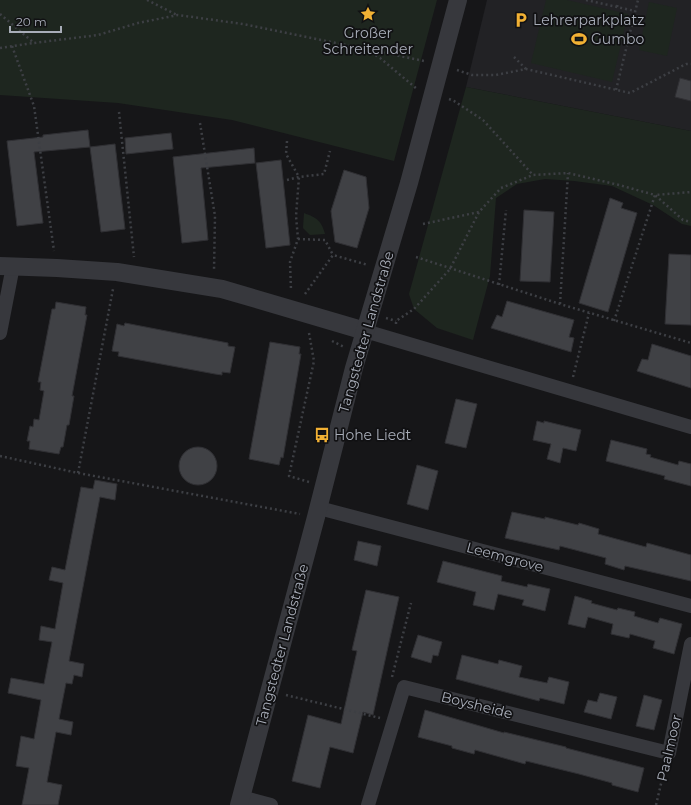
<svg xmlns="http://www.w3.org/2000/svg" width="691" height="805" font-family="Montserrat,sans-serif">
	<rect width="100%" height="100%" fill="#161618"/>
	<path fill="#222225" d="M487 0H691V131L466 87Z"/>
	<g fill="#1e261f">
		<path d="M0 0H437L394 161 232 120 118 103 0 95Z"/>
		<path d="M546 0H567L628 14 612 82 531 63Z"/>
		<path d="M649 2 677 8 667 56 639 50Z"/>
		<path d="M466 87 691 131V226L682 224 653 205 612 186 574 181 545 179 517 184 496 198 490 276 473 340 437 328 414 309 409 294Z"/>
		<path d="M304 213C317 218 321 220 325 234L310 235 303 228Z"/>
	</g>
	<g fill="#404145" stroke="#303034">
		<path d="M680 78 691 81V101L675 97Z"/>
		<path d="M88 130 90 147 34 152 43 223 17 226 7 141 43 137V135Z"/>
		<path d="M171 133 173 149 126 154 125 138Z"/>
		<path d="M115 144 125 229 101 232 90 147Z"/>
		<path d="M254 148 255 163 201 168 208 240 182 243 173 157Z"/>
		<path d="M281 160 290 245 266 248 256 163Z"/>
		<path d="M344 170 366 177 369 208 357 248 335 242 331 211Z"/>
		<path d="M610 198 623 203 621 208 637 213 608 312 579 303Z"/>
		<path d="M524 210 554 212 550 282 520 281Z"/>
		<path d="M669 254 691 255V325L665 324Z"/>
		<path d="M507 301 574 320 569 337 574 338 571 352 491 328 497 315 502 317Z"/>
		<path d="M56 302 86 307 85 315H87L72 396H74L69 425H67L63 447H61L59 454 29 449 30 441H27L30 426 33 427 34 419 39 420 44 391 40 390 41 382H38L52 309H55Z"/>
		<path d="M125 323 228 343V346L235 347 230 373 222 372V375L215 374 118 356 119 352 112 351 117 324 124 326Z"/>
		<path d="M270 342 300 347 299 354H301L283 458 281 457 279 465 249 459Z"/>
		<path d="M652 344 691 356V388L637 371 642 359 648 360Z"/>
		<path d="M456 399 477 404 466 448 445 443Z"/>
		<path d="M537 421 544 423V421L581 430 576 451 563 448 560 463 547 459 551 444 533 440Z"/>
		<path d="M611 440 647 449 646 454 651 455 650 457 678 465 679 461 691 464V486L664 479 665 476 606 461Z"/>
		<circle cx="198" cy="466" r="19"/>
		<path d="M417 465 438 471 428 510 407 504Z"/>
		<path d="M95 480 117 484 115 500 100 497 69 661 84 664 82 677 74 675 72 684 66 683 59 719 73 722 71 735 56 732 47 782 62 785 58 805H22L29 768 16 766 21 736 34 739 41 700 8 693 11 678 44 684 52 642 39 640 41 626 55 629 63 583 49 580 52 567 65 570 81 487 93 489Z"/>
		<path d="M512 512 545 519V517L578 525 579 523 599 529 598 534 646 547 647 543 691 555V581L625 566 624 570 605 564 606 558 560 546 559 550 505 538Z"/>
		<path d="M358 541 381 546 377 566 354 560Z"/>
		<path d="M443 561 502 576 501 581 527 587 528 584 550 589 545 611 522 605 524 600 498 594 494 610 473 605 476 592 437 582Z"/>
		<path d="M366 590 399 597 373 715 363 712 353 753 330 747 320 788 292 781 308 715 341 724 357 651 352 650Z"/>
		<path d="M575 596 592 601 591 603 617 610 618 608 635 612 634 616 658 623 660 618 682 624 674 654 653 648 655 641 630 634 629 638 611 634 613 624 588 617 585 628 568 624Z"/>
		<path d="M418 635 442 642 438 656 433 655 431 663 411 657Z"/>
		<path d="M462 655 498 664 499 660 522 666 519 677 547 683 549 677 569 682 564 704 540 698 539 701 456 679Z"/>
		<path d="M600 693 617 697 611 719 584 712 588 700 597 702Z"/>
		<path d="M644 695 662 700 654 730 636 726Z"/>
		<path d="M425 710 504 733V732L566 747V748L644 768 638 792 612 785V783L579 774 526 761 525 764 475 750 474 754 452 748V746L418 737Z"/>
	</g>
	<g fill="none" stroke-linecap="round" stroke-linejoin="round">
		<g stroke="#3d3f44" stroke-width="2.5" stroke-dasharray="2 3" stroke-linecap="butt">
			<path d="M147 0 177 15"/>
			<path d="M586 0 635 11"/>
			<path d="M617 7 618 3"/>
			<path d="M0 14 34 43 98 35 138 23 178 15 243 24 424 61"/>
			<path d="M12 46 34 106 54 251"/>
			<path d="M0 48 33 43"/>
			<path d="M367 50 380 58 417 89"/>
			<path d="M514 57 526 69"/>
			<path d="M457 70 472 75H496L526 69 630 93 686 64H691"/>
			<path d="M616 90 638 0"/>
			<path d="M449 99 454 101 483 120 533 175"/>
			<path d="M119 112 134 257"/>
			<path d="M200 123 215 216 214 271"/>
			<path d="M287 141 286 154 299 177 296 216 298 239 290 262 291 290"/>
			<path d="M287 180 299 177 324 174 330 151"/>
			<path d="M423 224 479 212"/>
			<path d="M298 239 325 240 333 255"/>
			<path d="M416 257 560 304 691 343"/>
			<path d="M499 285 506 210"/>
			<path d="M305 294 333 255 368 265"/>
			<path d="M560 304 568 173"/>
			<path d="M386 318 396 321"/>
			<path d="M614 321 655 195 691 192"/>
			<path d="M396 324V321L414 309 450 269 479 212 501 188 533 175 568 173 619 185 655 195 683 220 691 222"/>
			<path d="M332 341 344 347"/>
			<path d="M573 377 589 313"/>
			<path d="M0 456 78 473 300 514"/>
			<path d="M78 473 113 289"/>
			<path d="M309 482 289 476 314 361 309 333"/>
			<path d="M392 677 411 603"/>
			<path d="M286 695 380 718"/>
			<path d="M656 805 665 767"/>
		</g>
		<g stroke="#37383d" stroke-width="14">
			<path d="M365 331 691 427"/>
			<path d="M0 333 13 266"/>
			<path d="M319 508 691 606"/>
			<path d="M241 797 271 805"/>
			<path d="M368 805 404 687 669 753 691 644"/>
		</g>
		<g stroke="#37383d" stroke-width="18">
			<path d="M0 266 57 268 117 272 222 289 365 331"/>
			<path d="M239 805 316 517 354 368 409 183 458 0"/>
		</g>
	</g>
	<defs>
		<symbol id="sight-bare" viewBox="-9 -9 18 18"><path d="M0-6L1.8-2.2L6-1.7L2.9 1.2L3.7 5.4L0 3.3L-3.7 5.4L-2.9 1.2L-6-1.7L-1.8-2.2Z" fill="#f2b134" stroke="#111113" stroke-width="2.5" paint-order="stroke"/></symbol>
		<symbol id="parking-bare" viewBox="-9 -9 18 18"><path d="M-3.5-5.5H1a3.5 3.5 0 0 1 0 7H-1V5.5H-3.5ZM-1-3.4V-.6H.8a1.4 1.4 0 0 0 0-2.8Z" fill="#f2b134" stroke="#111113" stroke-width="2.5" paint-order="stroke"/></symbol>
		<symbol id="stadium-bare" viewBox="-9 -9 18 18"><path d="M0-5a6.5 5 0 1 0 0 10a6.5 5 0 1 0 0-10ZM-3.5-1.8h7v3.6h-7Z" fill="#f2b134" stroke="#111113" stroke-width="2.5" paint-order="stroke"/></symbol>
		<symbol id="bus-bare" viewBox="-9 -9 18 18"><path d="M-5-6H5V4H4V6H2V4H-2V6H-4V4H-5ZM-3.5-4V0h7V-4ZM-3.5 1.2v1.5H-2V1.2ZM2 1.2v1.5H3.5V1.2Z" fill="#f2b134" stroke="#111113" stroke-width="2.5" paint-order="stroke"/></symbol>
	</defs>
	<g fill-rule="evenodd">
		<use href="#sight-bare" x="357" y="3" width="22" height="22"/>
		<use href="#parking-bare" x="510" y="9" width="22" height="22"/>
		<use href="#stadium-bare" x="568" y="28" width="22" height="22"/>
		<use href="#bus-bare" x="311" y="424" width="22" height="22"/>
	</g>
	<g text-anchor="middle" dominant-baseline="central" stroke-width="3.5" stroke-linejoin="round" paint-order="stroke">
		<g font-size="14" fill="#a8adb8" stroke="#111113" text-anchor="start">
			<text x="533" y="20">Lehrerparkplatz</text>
			<text x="368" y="33" text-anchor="middle">Großer<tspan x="368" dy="16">Schreitender</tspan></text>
			<text x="591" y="39">Gumbo</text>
			<text x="334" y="435">Hohe Liedt</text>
		</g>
		<g font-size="14" fill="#a8adb8" stroke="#111113">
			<text transform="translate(366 332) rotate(-74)">Tangstedter Landstraße</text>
			<text transform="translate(505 557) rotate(15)">Leemgrove</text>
			<text transform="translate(282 645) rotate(-75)">Tangstedter Landstraße</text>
			<text transform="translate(477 705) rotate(14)">Boysheide</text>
			<text transform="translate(669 748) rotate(-77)">Paalmoor</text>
		</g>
	</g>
	<path d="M10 26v6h51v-6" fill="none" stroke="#a8adb8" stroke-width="2"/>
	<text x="16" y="26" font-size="12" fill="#a8adb8" stroke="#111113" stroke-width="3" paint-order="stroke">20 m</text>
</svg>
